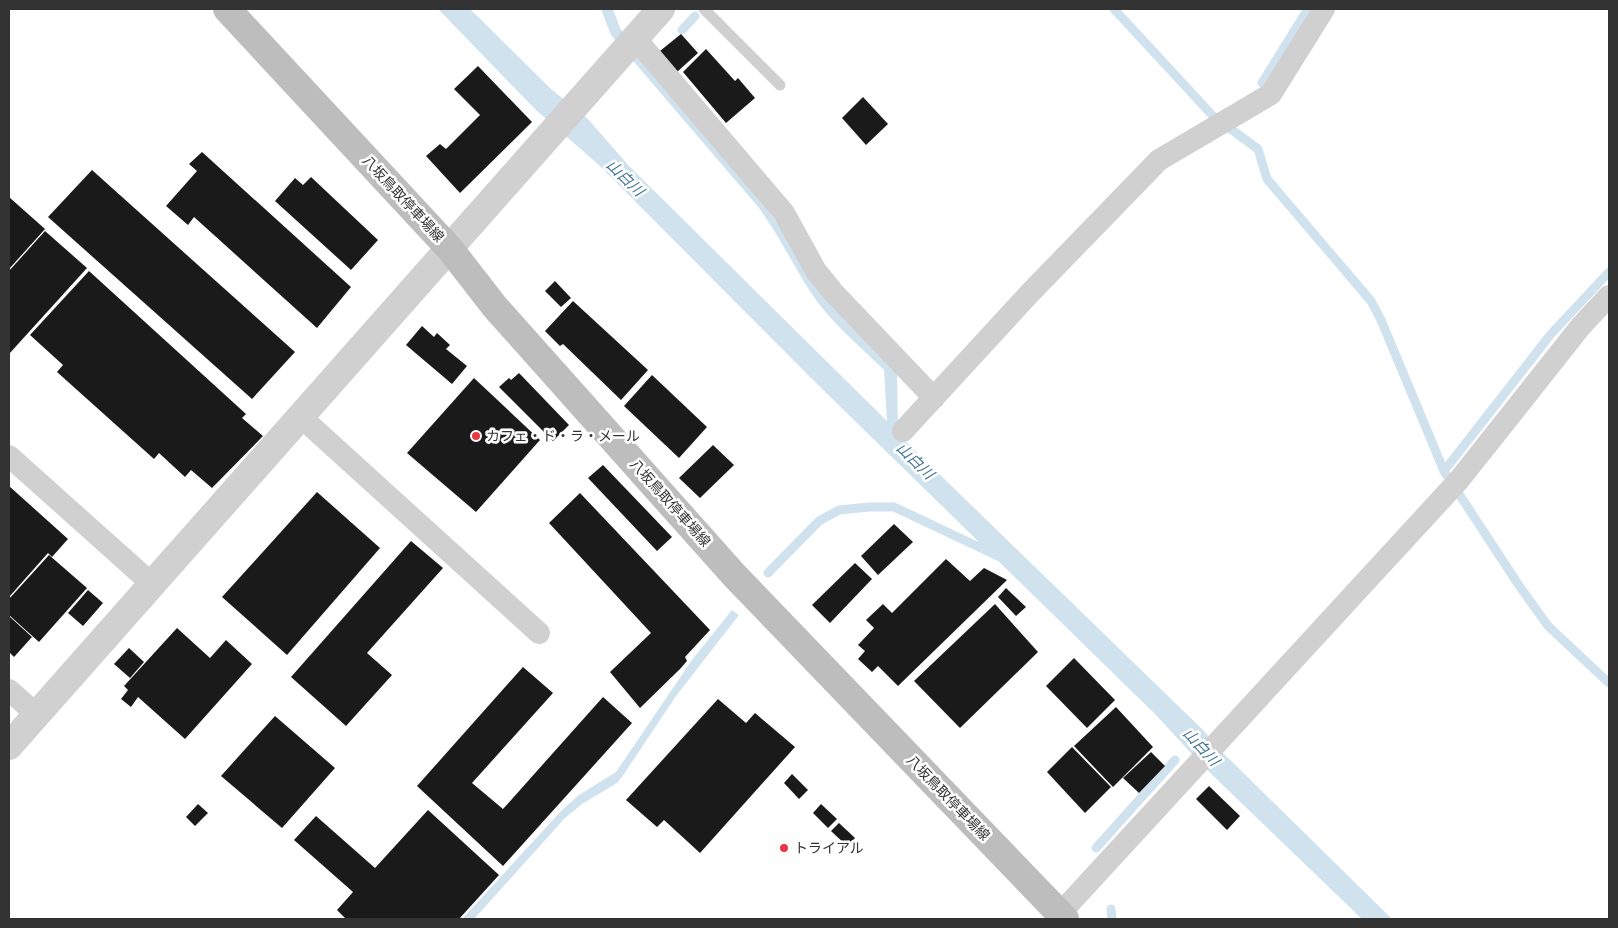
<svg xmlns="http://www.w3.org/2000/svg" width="1618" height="928" font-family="Karla,'Noto Sans JP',sans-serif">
	<rect width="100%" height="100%" fill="#fff"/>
	<g fill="#cfe2ee">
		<path d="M438 9H470L551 89 588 119 629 166 887 421 884 370C862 348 835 326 816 300 795 270 781 238 759 208L611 35 601 9H613L620 28 640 55 897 369 898 434 1204 731 1219 749 1392 919H1362L1203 766 1156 715 811 378 600 166 536 110Z"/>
		<path d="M732 610 739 615 676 696 622 777 617 783 582 804 565 818 474 919H462L562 810 579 795 616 772 692 660Z"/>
	</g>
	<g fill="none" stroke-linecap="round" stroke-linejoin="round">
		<g stroke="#cfe2ee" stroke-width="9">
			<path d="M1114 9 1213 116 1258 149 1267 179 1371 301 1381 320 1444 471 1518 584 1548 626 1609 683"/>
			<path d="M682 30 695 16"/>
			<path d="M1262 83 1308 9"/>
			<path d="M1444 471 1551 334 1609 272"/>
			<path d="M768 573 819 521 839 510 869 507H894L1002 558"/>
			<path d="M1096 848 1175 760"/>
			<path d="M1111 909 1112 919"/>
		</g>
	</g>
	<g fill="#1a1a1a">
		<path d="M681 34 698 53 677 72 660 51Z"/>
		<path d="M706 49 735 81 738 78 755 98 726 123 683 72Z"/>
		<path d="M478 66 532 122 460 193 426 156 440 144 446 149 480 115 454 89Z"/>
		<path d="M863 97 888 124 866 145 842 118Z"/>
		<path d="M202 152 351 287 317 328 194 217 188 225 166 206 197 171 189 164Z"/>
		<path d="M92 170 295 352 252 399 48 217Z"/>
		<path d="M311 177 378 240 351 270 275 201 295 178 303 185Z"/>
		<path d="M9 197 45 229 9 269Z"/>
		<path d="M45 231 87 268 9 354V271Z"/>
		<path d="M89 271 246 414 242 418 263 436 212 488 191 470 185 477 159 453 154 459 57 372 63 365 30 335Z"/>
		<path d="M555 281 571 298 561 307 545 291Z"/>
		<path d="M573 301 648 370 621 400 563 344 560 346 545 331Z"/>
		<path d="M422 326 434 337 437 333 450 345 446 349 467 366 452 384 406 345Z"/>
		<path d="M519 373 569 425 553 441 499 387 509 378 511 380Z"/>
		<path d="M652 375 707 427 679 458 624 406Z"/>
		<path d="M474 378 540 440 476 512 407 453Z"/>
		<path d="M713 445 734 465 700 498 679 478Z"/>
		<path d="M603 465 672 537 657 551 588 478Z"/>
		<path d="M9 486 68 539 52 557 48 553 9 597Z"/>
		<path d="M317 492 380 548 287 655 222 597Z"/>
		<path d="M580 493 710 630 685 657 687 661 680 669 640 708 610 672 651 633 549 523Z"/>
		<path d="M894 524 913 542 878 575 861 556Z"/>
		<path d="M411 541 443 568 367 653 392 675 346 726 291 677Z"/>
		<path d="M49 555 87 588 39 642 9 615V599Z"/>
		<path d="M946 559 970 581 984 568 1007 580 898 686 878 666 872 672 858 659 865 651 858 645 874 628 866 620 883 604 892 613Z"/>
		<path d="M855 563 872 579 830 623 812 605Z"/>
		<path d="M1006 588 1026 607 1016 616 998 597Z"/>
		<path d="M88 590 103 603 83 626 68 613Z"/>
		<path d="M995 604 1038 652 960 728 914 681Z"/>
		<path d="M9 616 32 637 14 657 9 652Z"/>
		<path d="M177 628 210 658 226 640 252 664 185 739 138 697 131 707 121 699 128 690 124 686Z"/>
		<path d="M129 648 144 662 130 678 114 664Z"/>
		<path d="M1074 658 1115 700 1087 728 1046 686Z"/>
		<path d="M523 667 553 693 472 783 503 809 603 697 632 723 503 866 417 786Z"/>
		<path d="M718 699 746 723 755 713 795 747 700 853 664 820 657 827 626 800Z"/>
		<path d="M1116 707 1153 747 1113 787 1074 746Z"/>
		<path d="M275 716 335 768 282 828 221 776Z"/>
		<path d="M1072 747 1111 787 1085 813 1047 772Z"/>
		<path d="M1151 752 1165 766 1139 793 1123 778Z"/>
		<path d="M792 774 808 790 799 799 784 783Z"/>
		<path d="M1209 786 1240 816 1227 830 1196 799Z"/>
		<path d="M198 804 208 813 195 826 186 817Z"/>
		<path d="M821 804 837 819 828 828 813 813Z"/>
		<path d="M428 810 499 875 459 919H346L337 910 353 892 294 840 316 816 375 868Z"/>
		<path d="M839 823 855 838 847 846 831 831Z"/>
	</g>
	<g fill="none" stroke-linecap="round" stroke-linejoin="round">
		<path stroke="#d0d0d0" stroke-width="11" d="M704 9 780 85"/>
		<g stroke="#d0d0d0" stroke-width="22">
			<path d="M635 38 784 213 816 271 833 292 934 398"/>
			<path d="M301 417 539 633"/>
			<path d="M903 431 1029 294 1159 160 1271 94 1324 9"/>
			<path d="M9 456 152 584"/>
			<path d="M9 690 37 715"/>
			<path d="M1055 919 1459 480 1581 326 1609 296"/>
		</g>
		<path stroke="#d0d0d0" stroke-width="28" d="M9 746 661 9"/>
		<path stroke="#bdbdbd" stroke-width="28" d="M227 9 450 249 495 307 734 575 1065 919"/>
	</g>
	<g fill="#e63946" stroke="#fff" stroke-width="2">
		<circle cx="476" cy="436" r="5"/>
		<circle cx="784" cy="848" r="5"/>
	</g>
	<g text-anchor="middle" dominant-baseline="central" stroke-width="5" stroke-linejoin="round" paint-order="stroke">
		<g font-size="14" fill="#333" stroke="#fff">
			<text transform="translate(403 199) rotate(47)">八坂鳥取停車場線</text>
			<text transform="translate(670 503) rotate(48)">八坂鳥取停車場線</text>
			<text transform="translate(948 798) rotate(46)">八坂鳥取停車場線</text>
		</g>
		<g font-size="14" fill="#333" stroke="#fff" text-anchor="start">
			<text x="486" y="436">カフェ・ド・ラ・メール</text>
			<text x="794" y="848">トライアル</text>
		</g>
		<g font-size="15" font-style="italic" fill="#3f7597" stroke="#fff">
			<text transform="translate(625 178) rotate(44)">山白川</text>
			<text transform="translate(915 461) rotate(44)">山白川</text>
			<text transform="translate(1201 747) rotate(47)">山白川</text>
		</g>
	</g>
	<rect width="1618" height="928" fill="none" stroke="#333333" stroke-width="20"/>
</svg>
